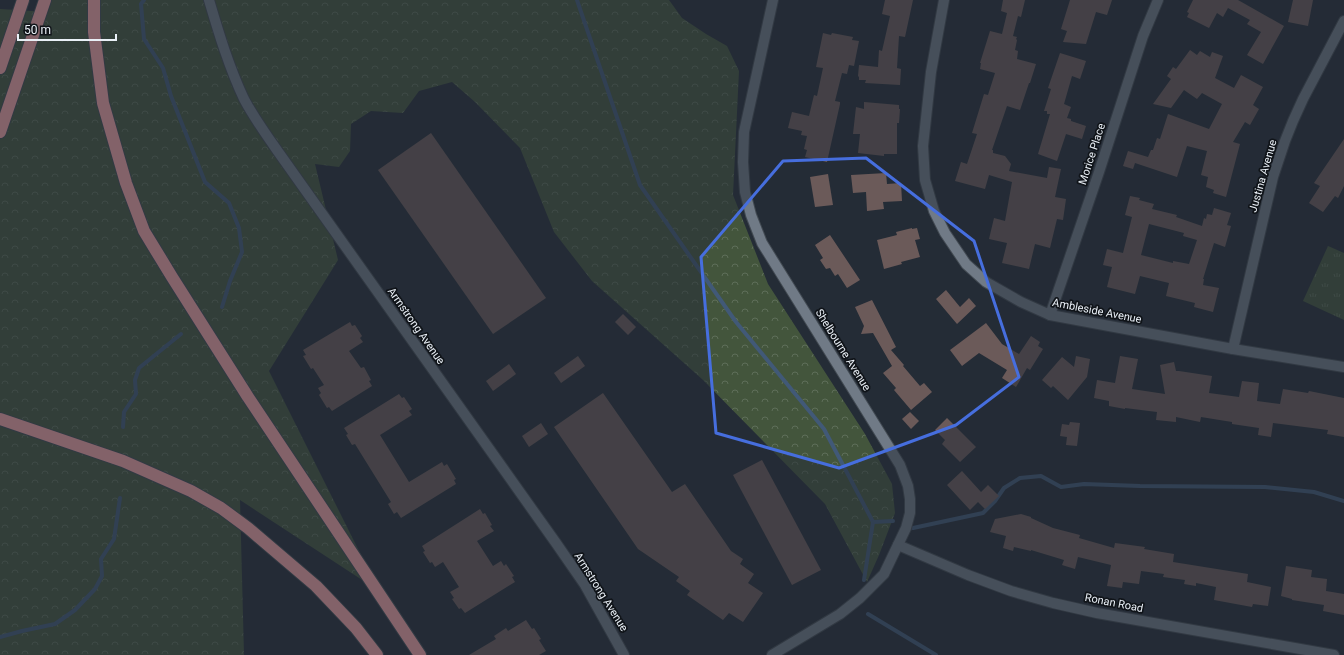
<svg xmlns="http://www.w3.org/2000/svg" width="1344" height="655" font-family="Roboto,sans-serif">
	<defs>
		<pattern id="forest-crowns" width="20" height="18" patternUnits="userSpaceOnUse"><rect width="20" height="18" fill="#43553c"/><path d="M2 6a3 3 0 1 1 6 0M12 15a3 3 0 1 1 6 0" fill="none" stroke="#5e6e59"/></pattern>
		<pattern id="park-tufts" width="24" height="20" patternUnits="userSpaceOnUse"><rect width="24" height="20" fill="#43553c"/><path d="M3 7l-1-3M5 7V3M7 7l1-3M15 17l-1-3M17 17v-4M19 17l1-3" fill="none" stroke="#5e6e59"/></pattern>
	</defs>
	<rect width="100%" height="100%" fill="#242c36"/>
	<path fill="url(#forest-crowns)" d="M52 0H669L682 18 706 34 727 46 739 71 733 195 768 284 865 434 892 484 895 513 879 555 867 582 825 504 703 380 592 281 554 232 520 148 475 102 452 82 419 91 403 113 371 111 351 124 350 151 339 167 315 164 338 260 269 371 379 591 240 500 244 655H0V9L48 12Z"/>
	<path fill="url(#park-tufts)" d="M1328 246 1344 253V320L1303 301Z"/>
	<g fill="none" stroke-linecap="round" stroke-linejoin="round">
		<g stroke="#415977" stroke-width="4">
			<path d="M144 0 141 4 144 39 163 68 171 96 205 182 229 203 239 228 242 252 230 281 222 307"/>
			<path d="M577 0 640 185 736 322 824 429 873 522 864 580"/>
			<path d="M123 427 124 412 136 394 135 380 139 368 181 334"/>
			<path d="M873 522 893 521"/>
			<path d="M913 528 983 513 995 501 1004 488 1020 478 1041 476 1061 487 1084 484 1140 486 1265 487 1314 492 1344 501"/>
			<path d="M868 614 936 655"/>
			<path d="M0 637 22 631 55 624 75 610 95 589 102 576 101 559 114 539 120 498"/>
		</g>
	</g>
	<g fill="#6b5a59" fill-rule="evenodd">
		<path d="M885 0H913L905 37 899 36 897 68 901 69 900 85 865 83 866 80H859V77L858 76 859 65 878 67 879 50 882 51 890 16 882 14Z"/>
		<path d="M1003 0H1025L1021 17 1018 16 1013 36 1017 37 1016 39 1017 40 1015 50 1018 51 1017 59 1036 64 1030 83H1029L1020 110 1007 106 992 150H993V153L1005 156 1011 164 1009 171 1047 178 1049 167 1061 169 1055 197 1066 199 1063 220 1057 219 1050 248 1035 244 1029 269 1002 263 1007 243 989 239 994 218 1005 221 1012 182 989 175 985 189 955 181 961 162 967 164 977 134 972 133 984 94 988 95 995 73 980 69 981 63H980L990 31 1002 34 1007 13 1001 11Z"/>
		<path d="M1070 0H1112L1107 15 1096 12 1086 44 1063 42 1067 31 1061 29Z"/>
		<path d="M1193 0H1238L1284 26 1263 64 1247 55 1261 32 1247 24 1250 20 1228 8 1223 17 1217 13 1209 28 1187 17 1189 13 1187 12Z"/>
		<path d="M1293 0H1313L1308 26 1288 22Z"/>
		<path d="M823 33 831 35 832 33 853 37 852 40 859 41 854 66 849 65 847 74 842 73 835 101 840 102V104L827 162 805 157 807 150 804 149 807 136 801 135 802 131 788 128 792 112 809 116 814 95 817 96 823 68 816 67Z"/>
		<path d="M1190 50 1197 55 1200 51 1210 57 1212 52 1223 56 1215 78 1234 88 1241 75 1263 87 1253 105 1259 109 1250 125 1245 122 1233 142 1240 144 1226 197 1213 193 1214 190 1206 187 1208 177 1201 175 1207 151 1187 146 1177 177 1135 163 1133 169 1123 166 1128 151 1148 157 1151 150H1153L1157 138 1160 139 1168 114 1209 129 1222 104 1202 93 1197 99 1184 90 1171 108 1153 104 1171 79 1167 76 1173 67 1176 69Z"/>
		<path d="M1060 53 1086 61 1080 79 1072 76 1064 104 1071 107 1067 118 1071 119V121L1086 126 1082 139 1066 134 1057 161 1038 154 1050 114H1047V111H1044L1051 89 1048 88Z"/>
		<path d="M864 102 899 105V109H900L899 123H897V154H884V156L858 153 860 134H853L856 107 864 109Z"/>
		<path d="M431 133 546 298 493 334 378 170Z"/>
		<path d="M1344 139V186L1338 198 1335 196 1323 212 1309 203 1320 186 1314 183Z"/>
		<path d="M886 173 887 184 901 183 902 201 883 202 884 209 867 211 866 192 853 193 851 175Z"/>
		<path d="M828 174 833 205 815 207 810 177Z"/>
		<path d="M1130 196 1140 198 1139 200 1154 204 1152 209 1177 215 1176 217 1202 226 1204 218 1206 219 1207 214 1212 215 1214 208 1231 213 1227 225 1231 226 1225 247 1214 243 1203 279H1204L1203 285 1219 288 1213 312 1194 307 1195 303 1166 296 1169 283 1140 276 1135 294 1107 287 1112 267 1103 265 1107 249 1123 253 1132 217 1125 215ZM1149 224 1184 233 1183 236 1197 240 1189 264 1173 261V263L1141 255Z"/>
		<path d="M912 228V229L917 228 920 239 915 240 920 257 901 262 902 264 884 269 877 240 897 235 896 232Z"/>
		<path d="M830 235 860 280 847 288 838 274 835 276 830 268 826 269 820 260 823 258 815 245Z"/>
		<path d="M946 290 960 307 969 298 976 306 957 324 936 299Z"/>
		<path d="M872 300 896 347 891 350 904 365 903 366 920 386 924 383 932 392 911 410 894 390 896 388 883 373 892 366 873 333 861 334 864 326 855 307Z"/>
		<path d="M623 314 636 327 628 335 615 322Z"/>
		<path d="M350 322 352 326 355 325 362 336 360 338 363 342 349 351 361 368 364 367 371 380 369 381 372 386 332 411 329 407 327 408 319 395 321 393 318 388 324 385 313 368 311 369 303 356 306 355 303 350Z"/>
		<path d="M986 323 1002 344 1019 354 1031 336 1040 342 1038 346 1043 349 1030 370 1027 368 1016 387 1002 378 1007 370 979 353 962 366 950 350Z"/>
		<path d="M578 356 585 366 561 383 554 373Z"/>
		<path d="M1076 356 1090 359 1087 377 1068 400 1053 386 1051 388 1042 380 1062 357 1074 367Z"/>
		<path d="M1120 356 1138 359 1132 389 1165 394 1160 365 1174 362 1176 371H1179L1212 376 1209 393 1239 397 1242 381 1259 383 1257 401 1280 404 1283 389 1308 393 1309 391 1344 398V437L1327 434 1328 430 1273 423 1271 437 1258 435 1259 428 1232 424V422L1201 417 1200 422 1176 417V422L1156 420 1157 412 1125 408V409L1109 406V401L1094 398 1097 380 1115 383Z"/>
		<path d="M509 364 516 374 493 391 486 381Z"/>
		<path d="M603 393 672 492 685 484 731 551 743 559 740 564 754 574 748 583 763 593 743 622 729 613 723 620 687 595 690 591 676 581 679 577 638 549 554 427Z"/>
		<path d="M399 394 402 398 404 397 412 409 409 411 412 415 380 435 409 482 442 462 444 466 447 464 456 479 454 480 456 484 401 518 397 512 394 514 388 504 391 502 355 444 352 445 346 435 348 434 344 428Z"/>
		<path d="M910 412 919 421 911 429 902 419Z"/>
		<path d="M947 418 976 447 960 462 942 444 945 440 935 430Z"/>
		<path d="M1070 422 1080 423 1077 446 1066 445 1067 437 1060 436 1062 424 1069 425Z"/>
		<path d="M541 423 548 434 529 447 522 436Z"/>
		<path d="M762 460 821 570 792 585 733 475Z"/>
		<path d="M962 471 981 492 988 485 999 496 985 509 978 502 970 510 947 485Z"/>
		<path d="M480 509 483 514 485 513 492 525 490 526 494 531 477 541 493 566 501 561 504 566 506 564 514 576 512 577 515 582 465 613 461 608 459 609 452 599 454 598 450 592 459 587 443 562 435 567 432 562 430 563 423 552 425 551 422 546Z"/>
		<path d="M1021 514 1031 517V518L1053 528 1080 535 1079 538 1114 548 1115 543 1145 547 1144 549 1174 554 1173 562 1248 574 1247 582 1271 587 1268 606 1253 604 1252 607 1214 600 1216 587 1196 583V586L1184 584 1185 580 1163 577 1164 574 1141 571 1139 584 1123 582 1122 588 1107 586 1111 565 1078 557 1075 569 1062 565 1064 560 1031 550V551L1014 547 1013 551 1003 548 1006 536 990 532 995 519Z"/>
		<path d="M1286 566 1312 570 1311 577 1327 579 1326 591 1344 594V615L1323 611 1324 605 1292 600V599L1281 596Z"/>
		<path d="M526 620 532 629 534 628 541 639 539 640 546 651 539 655H469L496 639 494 636 506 628 508 631Z"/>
	</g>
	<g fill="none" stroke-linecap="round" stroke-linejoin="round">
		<defs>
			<g id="street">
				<path d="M944 0 931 72 923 146 925 180 934 211 945 233 966 264 986 282 1021 302 1050 315 1233 349 1344 367"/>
				<path d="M1050 315 1099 172 1143 36 1158 0"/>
				<path d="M1233 349 1273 177 1285 141 1293 121 1303 99 1344 21"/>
				<path d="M898 545 968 575 1011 591 1053 603 1097 613 1334 655"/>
				<path d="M772 655 840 614 860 598 884 574 906 528 910 513V499L908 486 900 465 762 243 751 215 745 192 743 162 744 132 773 0"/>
			</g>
			<path id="secondary" d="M209 0C219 34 229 67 244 99 254 118 267 136 279 153L556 543 585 585 624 655"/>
			<g id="highway">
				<path d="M94 0V32L103 103 126 183 144 231 172 277 248 397 420 655"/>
				<path d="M0 68 23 0"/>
				<path d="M0 132 45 0"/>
				<path d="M0 419 123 461 191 491 221 508 248 528 316 586 356 628 377 655"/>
			</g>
		</defs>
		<use href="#street" stroke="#424a52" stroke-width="12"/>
		<use href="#secondary" stroke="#424a52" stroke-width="12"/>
		<use href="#highway" stroke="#424a52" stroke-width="14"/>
		<use href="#street" stroke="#707a86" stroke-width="10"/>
		<use href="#secondary" stroke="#707a86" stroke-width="10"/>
		<use href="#highway" stroke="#f5a5a7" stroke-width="12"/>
	</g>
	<path d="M0 0H1344V655H0ZM866 158 974 241 1019 377 956 425 839 468 716 433 701 257 783 161Z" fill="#242c36" fill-opacity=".55" fill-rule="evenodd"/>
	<path fill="none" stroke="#466ede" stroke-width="3" stroke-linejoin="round" d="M866 158 974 241 1019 377 956 425 839 468 716 433 701 257 783 161Z"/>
	<g text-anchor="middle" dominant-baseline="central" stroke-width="3.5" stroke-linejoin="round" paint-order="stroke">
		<g font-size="11" fill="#eaf0f7" stroke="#101419">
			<text transform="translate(1092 154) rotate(-72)">Morice Place</text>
			<text transform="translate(1263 176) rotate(-74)">Justina Avenue</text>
			<text transform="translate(1097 311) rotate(11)">Ambleside Avenue</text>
			<text transform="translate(416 326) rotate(55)">Armstrong Avenue</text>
			<text transform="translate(843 350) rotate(58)">Shelbourne Avenue</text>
			<text transform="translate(601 592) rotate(58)">Armstrong Avenue</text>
			<text transform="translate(1114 603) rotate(11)">Ronan Road</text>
		</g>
	</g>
	<path d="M18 34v6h98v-6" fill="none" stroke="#eaf0f7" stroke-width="2"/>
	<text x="24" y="34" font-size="12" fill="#eaf0f7" stroke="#101419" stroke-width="3" paint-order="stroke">50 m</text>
</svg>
